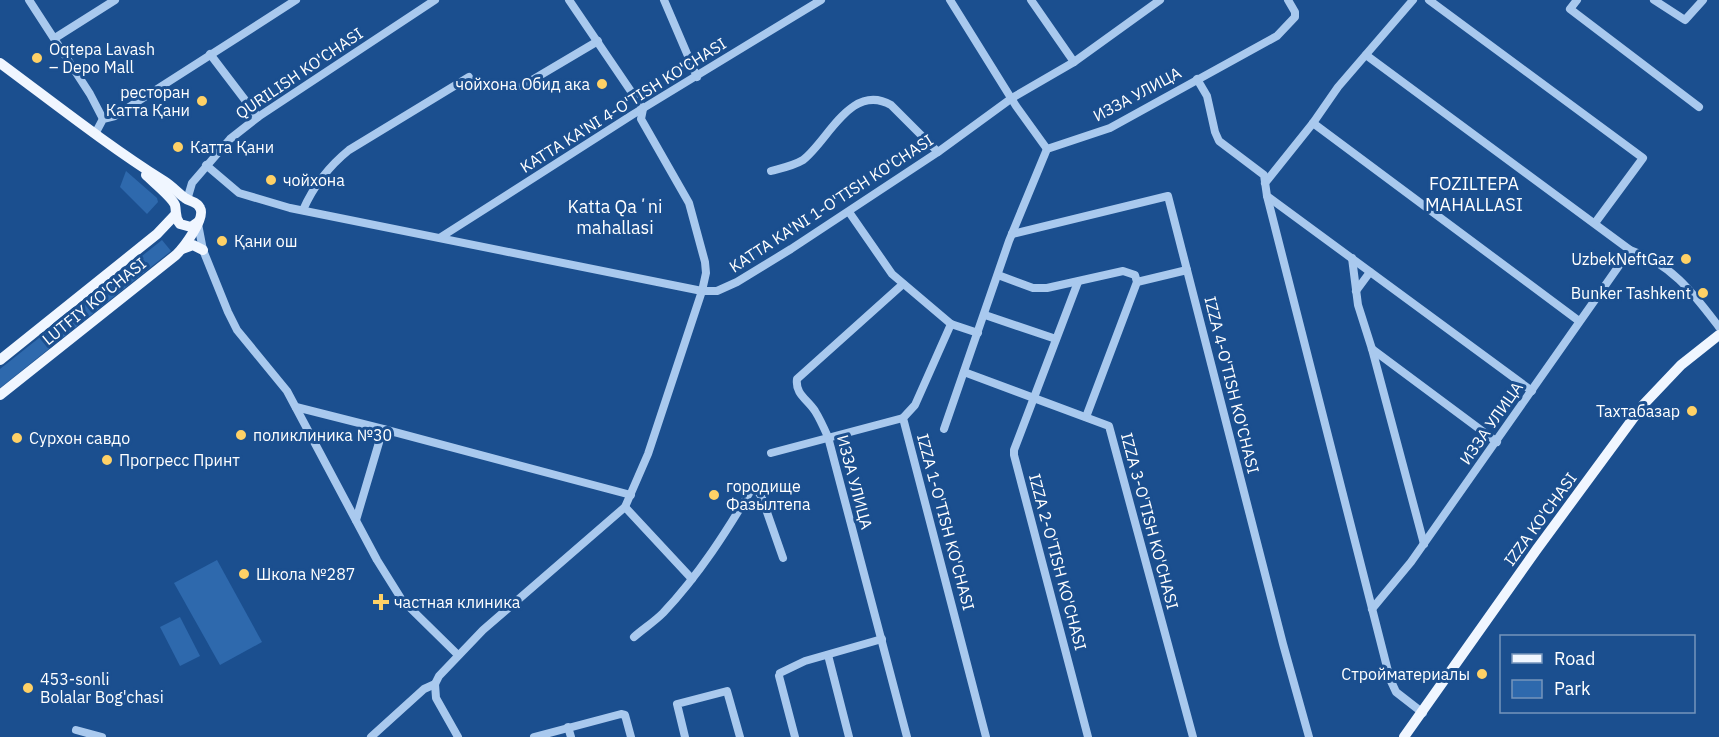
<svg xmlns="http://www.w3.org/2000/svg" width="1719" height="737" font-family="'IBM Plex Sans',sans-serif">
	<rect width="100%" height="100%" fill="#1b4f8f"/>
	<g fill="#2e69ad">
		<path d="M126 171 157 198 158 202 147 214 120 187Z"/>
		<path d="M162 240 171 251 0 388V369Z"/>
		<path d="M217 560 262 642 220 665 174 583Z"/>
		<path d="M180 617 200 656 180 666 160 627Z"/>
	</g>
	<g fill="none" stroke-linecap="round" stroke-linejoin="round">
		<g stroke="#a9c9ee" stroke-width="8">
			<path d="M29 0 90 94 103 119"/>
			<path d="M664 0 697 77"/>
			<path d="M950 0 1016 106 1047 149"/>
			<path d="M1031 0 1074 62"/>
			<path d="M1429 0 1643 158 1595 223"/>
			<path d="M1577 0 1570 9 1699 107"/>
			<path d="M1654 0 1685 20 1703 0"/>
			<path d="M55 38 115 0"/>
			<path d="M210 54 258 117"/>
			<path d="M1366 55 1630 250C1672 264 1693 293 1719 327"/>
			<path d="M1197 79 1207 96 1215 132 1219 141 1264 175 1267 196 1532 391"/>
			<path d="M522 86 598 41"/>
			<path d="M1313 123 1579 321"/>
			<path d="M95 134 103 119 115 116 296 0"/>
			<path d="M206 165 239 193 290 208 702 291H717L737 282 791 249 938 152 1012 98 1074 62 1160 0"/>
			<path d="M771 171C782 168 793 166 803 160 828 141 851 82 891 105L938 152"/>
			<path d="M1265 183 1313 123 1338 87 1413 0"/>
			<path d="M1267 196 1390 679 1396 692 1423 713"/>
			<path d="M187 200 192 183 230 139 258 117 435 0"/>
			<path d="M303 210C314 185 328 167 349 150L469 77"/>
			<path d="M849 212 892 274 951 324 978 333"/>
			<path d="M198 224 203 250 228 312 237 330 287 391 377 560 402 600 458 655"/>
			<path d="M1012 234 1168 196 1283 644 1309 737"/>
			<path d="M441 237 632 115 821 0"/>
			<path d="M1352 258 1358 305 1372 349 1424 544"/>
			<path d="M998 275 1033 288H1047L1123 271 1135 275 1137 282 1086 417"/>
			<path d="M1078 282 1014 450V455L1088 737"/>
			<path d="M1137 282 1187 270"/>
			<path d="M903 284 797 379C795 394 807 399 815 411 820 419 824 428 828 437L907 737"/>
			<path d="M1356 291 1370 272"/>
			<path d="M985 315 1056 339"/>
			<path d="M951 324 915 405 903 418 986 737"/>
			<path d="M1372 349 1497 442"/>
			<path d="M964 372 1109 426 1193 737"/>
			<path d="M296 407 383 429 631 495"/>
			<path d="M944 429 1009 241 1047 149 1110 128 1277 36 1295 17V12L1288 0"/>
			<path d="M771 453 903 418"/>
			<path d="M625 507 692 579"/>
			<path d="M356 520 383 429"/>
			<path d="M1372 609 1411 562 1630 250"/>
			<path d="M634 637C643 629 654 622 663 613 699 575 727 531 754 485L762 498 783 558"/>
			<path d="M828 655 849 737"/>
			<path d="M780 673 805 661 882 639"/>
			<path d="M779 676 795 737"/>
			<path d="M568 727 571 737"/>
			<path d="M76 730 102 737"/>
			<path d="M371 737 424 689 435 684"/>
			<path d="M458 737 436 698 435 684 439 676 483 630 625 507 648 454 702 291 706 273 705 262 689 203 641 119 643 109 569 0"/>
			<path d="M534 737 621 714 625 715 631 737"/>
			<path d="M685 737 677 704 727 691 740 737"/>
		</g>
		<g stroke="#f0f6ff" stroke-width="10">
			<path d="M0 63C54 103 107 145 164 181 172 186 178 193 185 198 190 202 197 201 200 208 206 218 184 247 176 255L0 395"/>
			<path d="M146 175C153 182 172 197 175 205 177 213 174 217 180 224L191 227 198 222"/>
			<path d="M182 249 193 245 203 250"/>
			<path d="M0 360 157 234 175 215"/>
			<path d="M1404 737 1537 549 1643 405 1681 365 1719 335"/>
		</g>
	</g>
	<g fill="#ffd166" stroke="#1b4f8f" stroke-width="2">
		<circle cx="37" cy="58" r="6"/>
		<circle cx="602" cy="84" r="6"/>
		<circle cx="202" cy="101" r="6"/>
		<circle cx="178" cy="147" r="6"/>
		<circle cx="271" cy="180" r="6"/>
		<circle cx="222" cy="241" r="6"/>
		<circle cx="1686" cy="259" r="6"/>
		<circle cx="1703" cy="293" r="6"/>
		<circle cx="1692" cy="411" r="6"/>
		<circle cx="241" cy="435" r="6"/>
		<circle cx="17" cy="438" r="6"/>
		<circle cx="107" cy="460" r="6"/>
		<circle cx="714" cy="495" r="6"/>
		<circle cx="244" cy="574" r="6"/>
		<path d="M378 593h6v6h6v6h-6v6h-6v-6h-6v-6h6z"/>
		<circle cx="1482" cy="674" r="6"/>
		<circle cx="28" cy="688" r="6"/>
	</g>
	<g text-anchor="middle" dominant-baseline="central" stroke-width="6" stroke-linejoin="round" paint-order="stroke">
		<g font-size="16" fill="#fff" stroke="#1b4f8f" text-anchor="start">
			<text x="49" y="49">Oqtepa Lavash<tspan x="49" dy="18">– Depo Mall</tspan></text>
			<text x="590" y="84" text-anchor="end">чойхона Обид ака</text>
			<text x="190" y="92" text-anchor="end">ресторан<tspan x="190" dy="18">Катта Қани</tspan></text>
			<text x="190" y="147">Катта Қани</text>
			<text x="283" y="180">чойхона</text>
			<text x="234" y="241">Қани ош</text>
			<text x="1674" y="259" text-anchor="end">UzbekNeftGaz</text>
			<text x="1691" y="293" text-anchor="end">Bunker Tashkent</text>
			<text x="1680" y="411" text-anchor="end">Тахтабазар</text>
			<text x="253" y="435">поликлиника №30</text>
			<text x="29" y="438">Сурхон савдо</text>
			<text x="119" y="460">Прогресс Принт</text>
			<text x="726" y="486">городище<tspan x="726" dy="18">Фазылтепа</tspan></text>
			<text x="256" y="574">Школа №287</text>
			<text x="394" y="602">частная клиника</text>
			<text x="1470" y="674" text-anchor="end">Стройматериалы</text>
			<text x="40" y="679">453-sonli<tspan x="40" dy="18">Bolalar Bog'chasi</tspan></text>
		</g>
		<g font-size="16" fill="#fff" stroke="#1b4f8f">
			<text transform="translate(299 73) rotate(-34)">QURILISH KO'CHASI</text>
			<text transform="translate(1137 94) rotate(-28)">ИЗЗА УЛИЦА</text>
			<text transform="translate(623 105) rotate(-32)">KATTA KA'NI 4-O'TISH KO'CHASI</text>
			<text transform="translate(831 203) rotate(-33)">KATTA KA'NI 1-O'TISH KO'CHASI</text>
			<text transform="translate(94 301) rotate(-39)">LUTFIY KO'CHASI</text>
			<text transform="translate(1232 385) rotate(76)">IZZA 4-O'TISH KO'CHASI</text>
			<text transform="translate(1491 423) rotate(-55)">ИЗЗА УЛИЦА</text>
			<text transform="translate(855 482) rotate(75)">ИЗЗА УЛИЦА</text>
			<text transform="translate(1540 519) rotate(-54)">IZZA KO'CHASI</text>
			<text transform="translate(1150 521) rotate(75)">IZZA 3-O'TISH KO'CHASI</text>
			<text transform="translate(946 522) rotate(75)">IZZA 1-O'TISH KO'CHASI</text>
			<text transform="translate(1058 562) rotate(75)">IZZA 2-O'TISH KO'CHASI</text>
		</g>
		<g font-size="18" fill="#fff" stroke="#1b4f8f">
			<text x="1474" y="183">FOZILTEPA<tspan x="1474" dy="21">MAHALLASI</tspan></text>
			<text x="615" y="206">Katta Qaʼni<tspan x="615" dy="21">mahallasi</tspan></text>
		</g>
	</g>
	<rect x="1500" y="635" width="195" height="78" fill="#1b4f8f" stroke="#7695bc" stroke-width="1.5"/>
	<rect x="1512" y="654" width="30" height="9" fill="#f0f6ff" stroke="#7695bc" stroke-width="1.5"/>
	<text x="1554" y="665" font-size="18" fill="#ffffff">Road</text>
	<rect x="1512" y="680" width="30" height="18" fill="#2e69ad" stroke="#7695bc" stroke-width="1.5"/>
	<text x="1554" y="695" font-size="18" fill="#ffffff">Park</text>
</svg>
